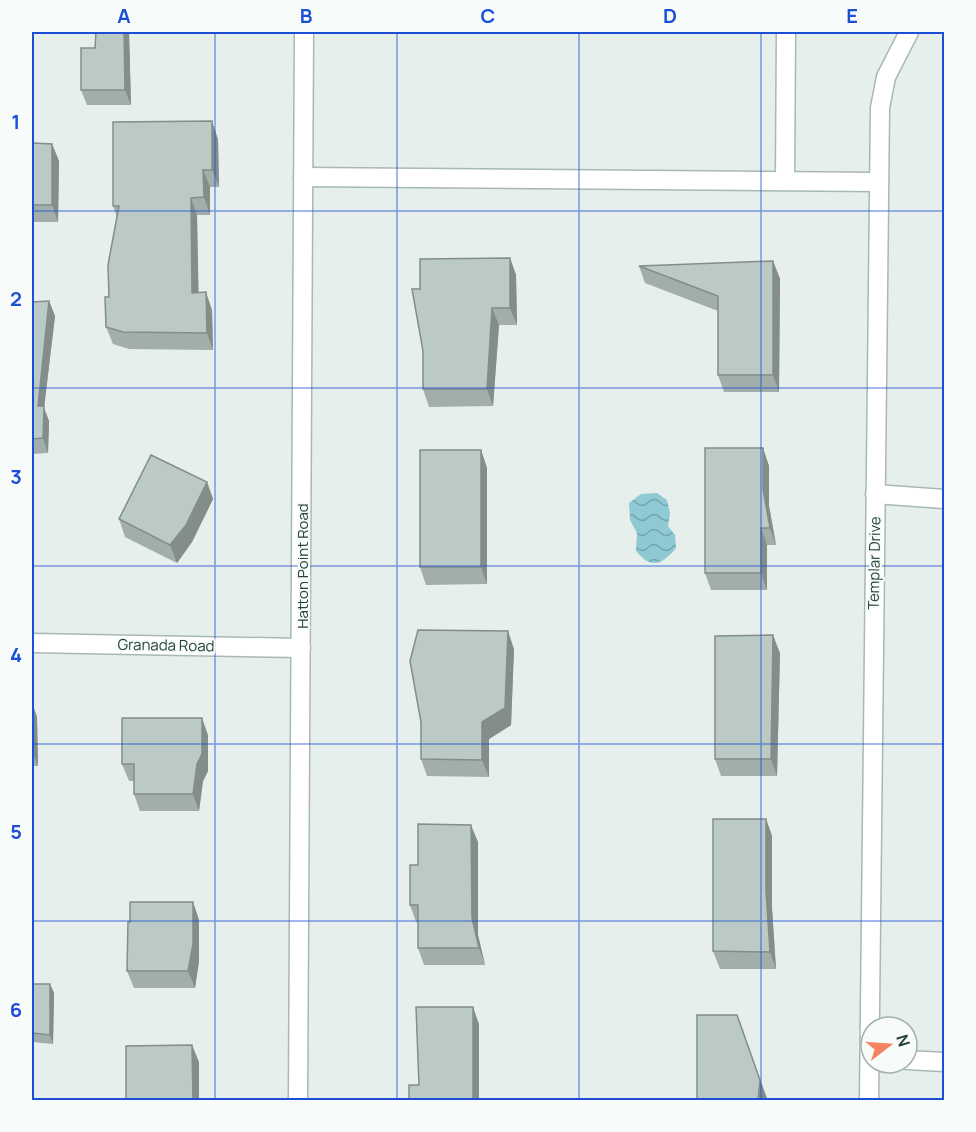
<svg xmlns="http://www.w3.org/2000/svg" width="976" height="1132" font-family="Manrope,sans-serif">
	<defs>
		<pattern id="water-waves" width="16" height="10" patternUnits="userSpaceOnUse" patternTransform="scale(1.5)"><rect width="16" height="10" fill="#8ec9d4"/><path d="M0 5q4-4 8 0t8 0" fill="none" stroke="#74a5ad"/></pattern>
	</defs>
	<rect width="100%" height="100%" fill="#e6efeb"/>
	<path fill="url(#water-waves)" d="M657 493 667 500 670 513 668 526 675 535 676 548C661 566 651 569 636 551L637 533 630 520 629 503 641 494Z"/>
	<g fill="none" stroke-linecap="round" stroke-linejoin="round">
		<defs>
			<g id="service">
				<path d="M303 177 879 182"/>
				<path d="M785 181 786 32"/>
			</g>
			<g id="minor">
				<path d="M875 494 944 499"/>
				<path d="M32 643 301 648"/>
				<path d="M907 1060 944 1062"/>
				<path d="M298 1100 304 32"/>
				<path d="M869 1100 880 108 886 77 909 32"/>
			</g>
		</defs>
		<use href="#service" stroke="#a8b8b2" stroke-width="21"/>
		<use href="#minor" stroke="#a8b8b2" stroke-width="21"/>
		<use href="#service" stroke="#fff" stroke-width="18"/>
		<use href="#minor" stroke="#fff" stroke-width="18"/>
	</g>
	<g fill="#a1aea9">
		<path d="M96 32H129L131 105H87L81 90 95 48Z"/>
		<path d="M218 139 219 187H210V215H197L198 293 212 310 213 350 129 349 113 344 106 327 117 217 113 206Z"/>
		<path d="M32 143 52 144 59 161 58 222H32Z"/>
		<path d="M510 258 516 275 517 325H499L493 406 429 407 423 389V351L420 289Z"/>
		<path d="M773 261 780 279 779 392H724L718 375V311L645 283 639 266Z"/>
		<path d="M49 301 55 316 44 408 49 421 48 453 32 454V302Z"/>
		<path d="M763 448 769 466V506L776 545H767V590H711L705 573Z"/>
		<path d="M481 450 487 468V584L426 585 420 567Z"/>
		<path d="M207 482 213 499 192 542 177 563 125 537 119 519Z"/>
		<path d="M514 649 511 725 489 739V777L427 776 421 759Z"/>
		<path d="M780 653 777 776H721L715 759Z"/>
		<path d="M32 703 37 717 38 766H32Z"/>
		<path d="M208 735V771L203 781 199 811H140L134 794V781H129L122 764Z"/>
		<path d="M766 819 772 836V908L776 969H720L713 951Z"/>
		<path d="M478 842V935L485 965H424L418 948V922H416L410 905 418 865Z"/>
		<path d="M193 902 199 920V961L195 988H134L127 971 130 922Z"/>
		<path d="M32 984H50L54 993 53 1044 32 1042Z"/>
	</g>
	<g fill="#838d89">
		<path d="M124 32H129L131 105 125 90Z"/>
		<path d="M212 121 218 139 219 187 212 170Z"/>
		<path d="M52 144 59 161 58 222 52 205Z"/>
		<path d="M203 170 210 187V215L204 197Z"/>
		<path d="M191 198 197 215 199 310 192 293Z"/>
		<path d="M510 258 516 275 517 325 510 308Z"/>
		<path d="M773 261 780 279 779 392 773 375Z"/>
		<path d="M206 292 212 310 213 350 207 333Z"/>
		<path d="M49 301 55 316 44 408 49 421 48 453 43 438 38 406Z"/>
		<path d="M492 308 499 325 493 406 487 389Z"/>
		<path d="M763 448 769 466V506L776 545 770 528 763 489Z"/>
		<path d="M481 450 487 468V584L481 567Z"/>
		<path d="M207 482 213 499 192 542 177 563 170 545Z"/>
		<path d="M761 528 767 545V590L761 573Z"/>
		<path d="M508 631 514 649 511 725 489 739V777L482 760V722Z"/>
		<path d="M773 635 780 653 777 776 771 759Z"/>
		<path d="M32 703 37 717 38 766 32 751Z"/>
		<path d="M202 718 208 735V771L203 781 199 811 193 794Z"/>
		<path d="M766 819 772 836V908L776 969 770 952 766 891Z"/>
		<path d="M471 825 478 842V935L485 965 479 948 472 918Z"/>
		<path d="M193 902 199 920V961L195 988 188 971Z"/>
		<path d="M50 984 54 993 53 1044 50 1035Z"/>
		<path d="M473 1007 479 1024V1101H473Z"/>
		<path d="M743 1033 767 1098 766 1101H758Z"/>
		<path d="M192 1045 199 1062V1101H193Z"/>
	</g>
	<g fill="#bbcac4" stroke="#838d89" stroke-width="1.5">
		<path d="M96 32H124L125 90H81V48H95Z"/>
		<path d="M212 121V170H203L204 197 191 198 192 293 206 292 207 333 123 332 106 327 105 297H109L108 265 119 206H113V122Z"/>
		<path d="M32 143 52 144V205H32Z"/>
		<path d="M510 258V308H492L487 389H423V351L412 289H420V259Z"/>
		<path d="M773 261V375H718V296L639 266Z"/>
		<path d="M49 301 38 406H44L43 438 32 439V302Z"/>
		<path d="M705 448H763V489L770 528H761V573H705Z"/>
		<rect x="420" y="450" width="61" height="117"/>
		<path d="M151 455 207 482 186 525 170 545 119 519Z"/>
		<path d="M418 630 508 631 505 708 482 722V760L421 759V722L410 661Z"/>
		<path d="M773 635 771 759H715V636Z"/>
		<path d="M122 718H202V754L197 764 193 794H134V764H122Z"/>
		<path d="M713 819H766V891L770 952 713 951Z"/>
		<path d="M418 824 471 825 472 918 479 948H418V905H410V865H418Z"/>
		<path d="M130 902H193V944L188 971H127L128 922H130Z"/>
		<path d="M32 984H50V1035L32 1033Z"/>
		<path d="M416 1007H473V1101H409V1085H419Z"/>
		<path d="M697 1015H737L760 1080 758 1101H697Z"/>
		<path d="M192 1045 193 1101H126V1046Z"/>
	</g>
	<path fill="none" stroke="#1d4ed8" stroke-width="1.5" stroke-opacity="0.55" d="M215 32V1100M397 32V1100M579 32V1100M761 32V1100M32 211H944M32 388H944M32 566H944M32 744H944M32 921H944"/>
	<g text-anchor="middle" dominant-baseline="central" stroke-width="4.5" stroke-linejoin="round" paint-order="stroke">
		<g font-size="15" fill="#24423a" stroke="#f7fbf9">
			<text transform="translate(874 563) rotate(-89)">Templar Drive</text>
			<text transform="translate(302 566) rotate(-90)">Hatton Point Road</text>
			<text transform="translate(166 645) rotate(1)">Granada Road</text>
		</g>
	</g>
	<rect width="976" height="1132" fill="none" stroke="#f7fbf9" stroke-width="66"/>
	<g transform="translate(889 1045) rotate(73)"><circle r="28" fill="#f7fbf9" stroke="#a3b1ad" stroke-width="1.5"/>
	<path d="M0-4.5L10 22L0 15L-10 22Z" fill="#f4845f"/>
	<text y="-9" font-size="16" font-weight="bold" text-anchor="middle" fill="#24423a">N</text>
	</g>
	<rect x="33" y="33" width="910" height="1066" fill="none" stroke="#1d4ed8" stroke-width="2"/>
	<g font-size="20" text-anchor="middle" font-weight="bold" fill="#1d4ed8">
		<text x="124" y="23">A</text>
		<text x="306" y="23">B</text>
		<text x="488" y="23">C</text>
		<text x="670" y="23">D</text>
		<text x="852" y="23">E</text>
		<text x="16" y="129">1</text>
		<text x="16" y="306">2</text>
		<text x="16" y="484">3</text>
		<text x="16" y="662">4</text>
		<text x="16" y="839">5</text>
		<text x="16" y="1017">6</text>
	</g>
</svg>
